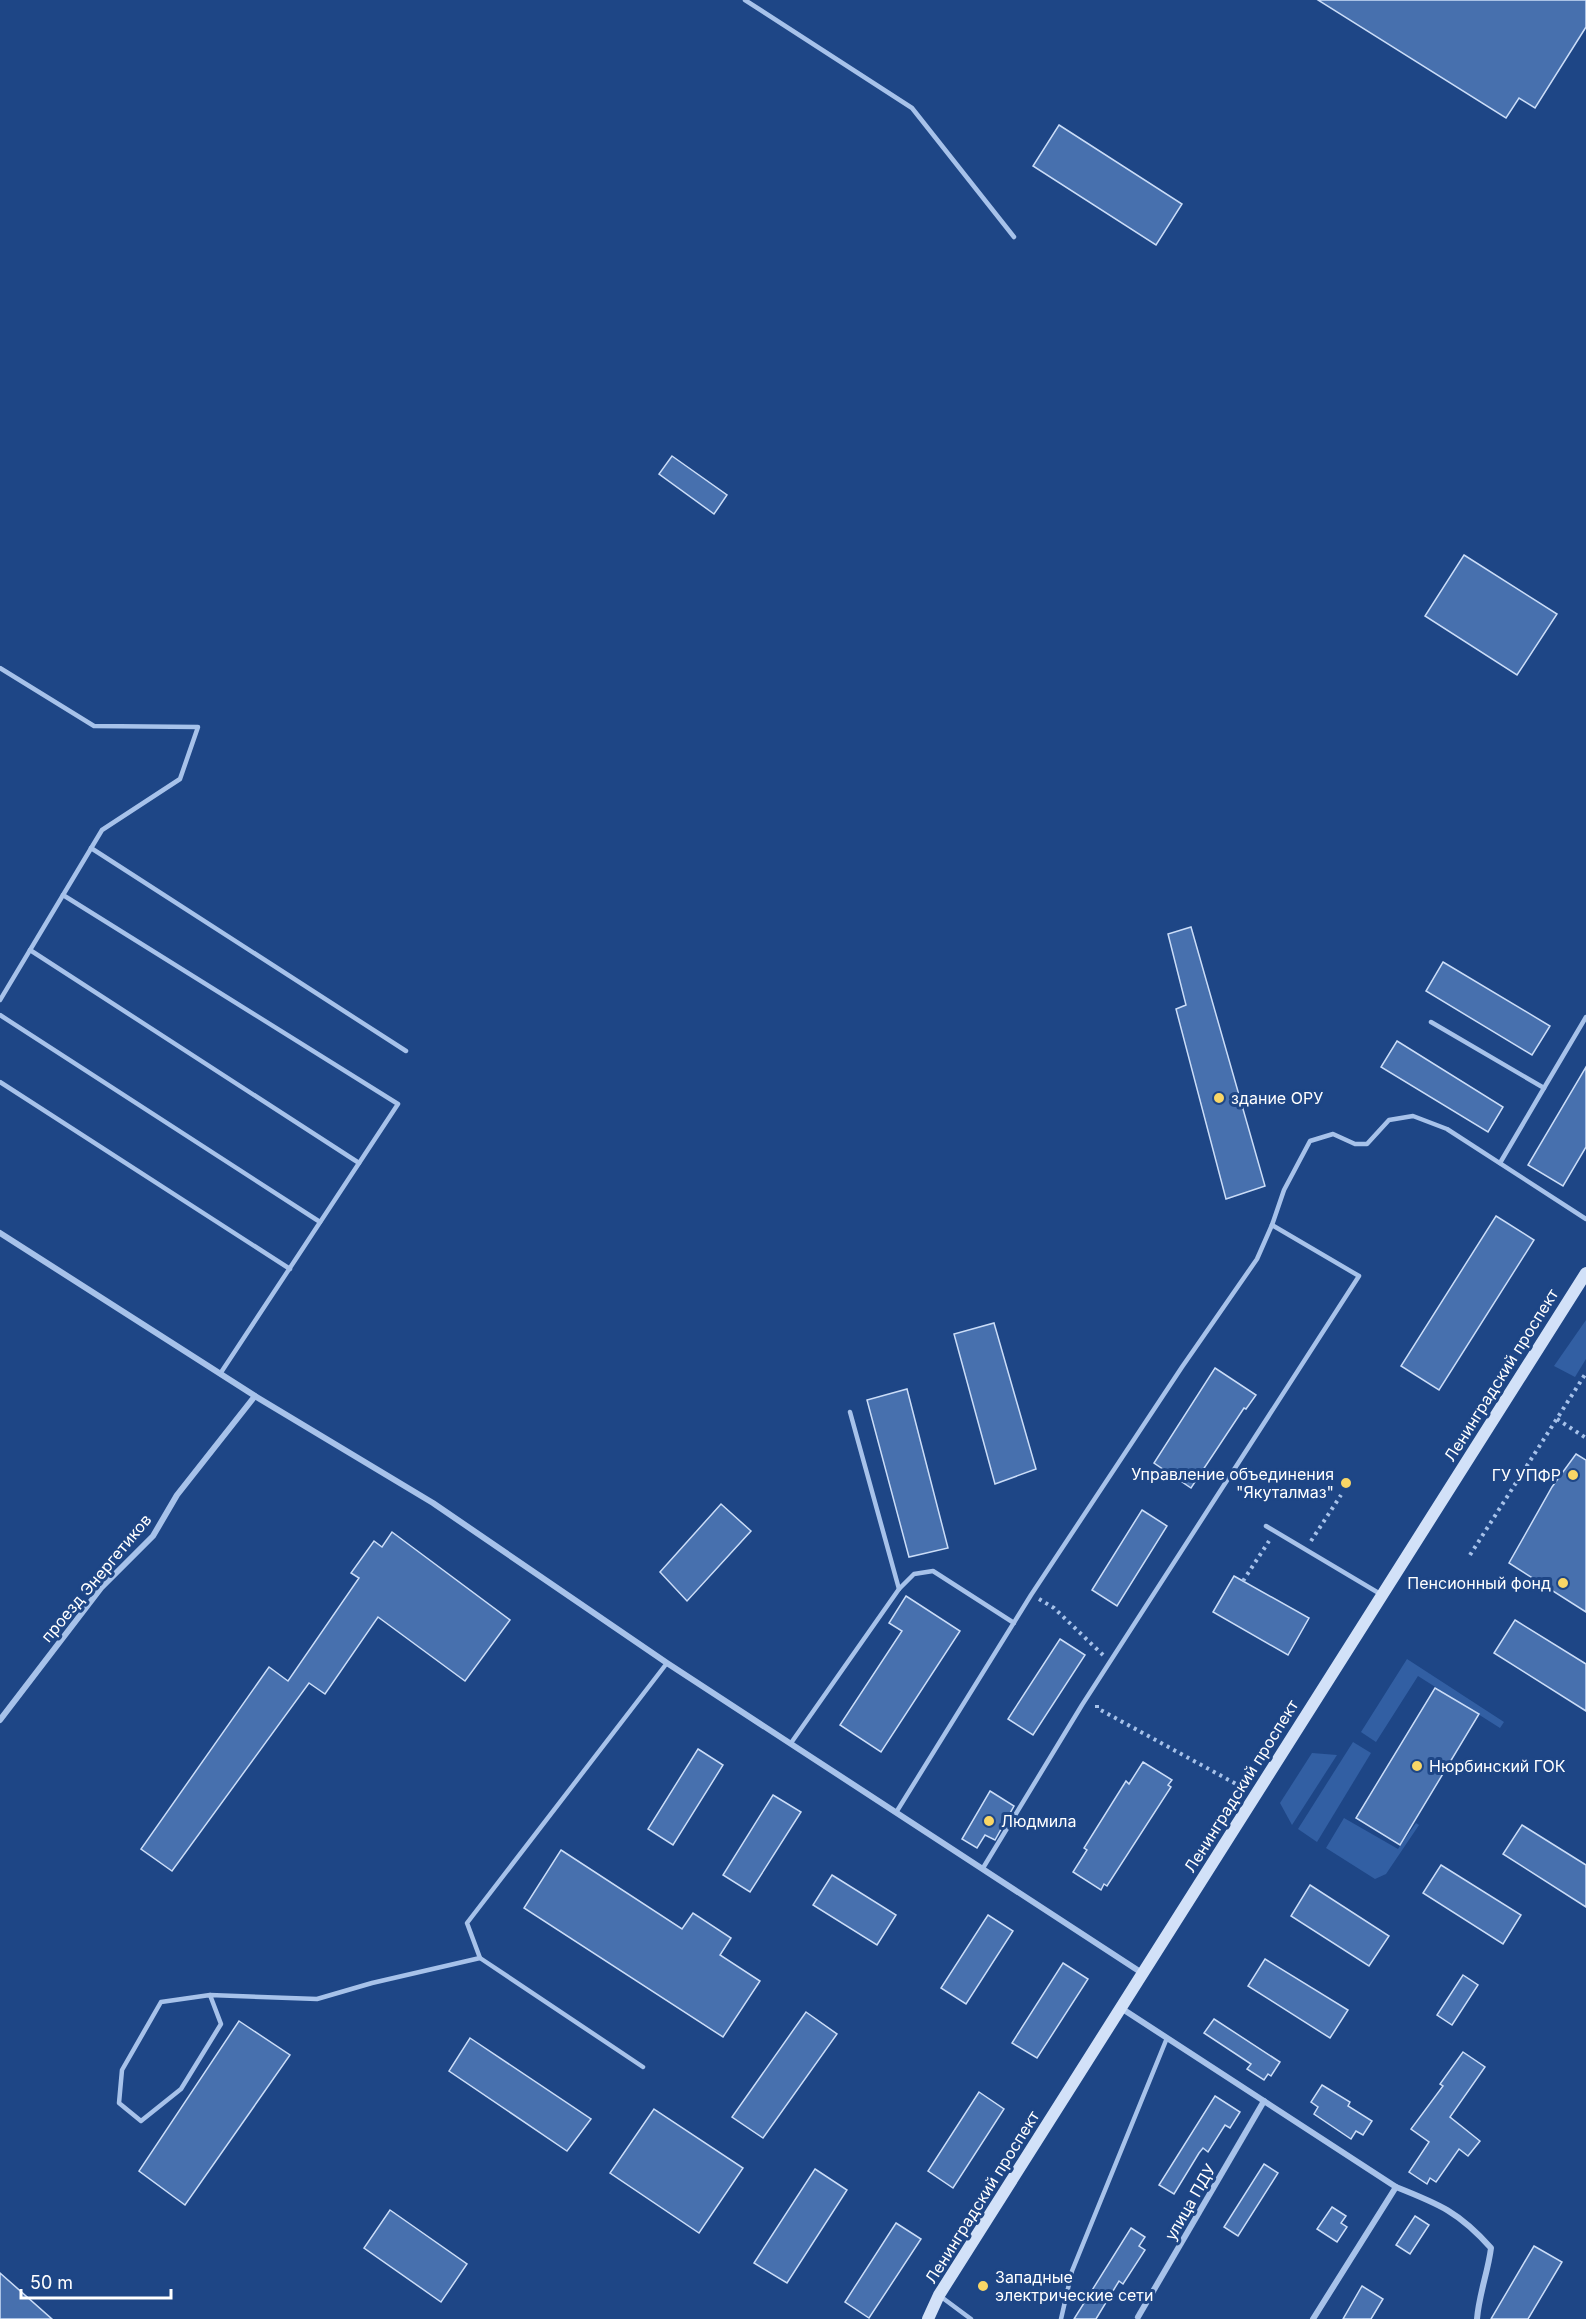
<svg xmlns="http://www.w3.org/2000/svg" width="1586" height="2319" font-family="Inter,sans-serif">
	<rect width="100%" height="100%" fill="#1e4686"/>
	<g fill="#325fa3">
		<path d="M1586 1320V1359L1575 1377 1554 1366Z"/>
		<path d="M1407 1659 1504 1722 1500 1728 1418 1676 1376 1742 1361 1732Z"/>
		<path d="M1353 1742 1371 1753 1317 1842 1298 1829Z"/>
		<path d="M1312 1753 1337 1755 1292 1825 1280 1803Z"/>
		<path d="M1344 1818 1398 1849 1416 1823 1419 1825 1386 1874 1375 1879 1326 1848Z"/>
	</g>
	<g fill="#4770ae" stroke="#cbddf8" stroke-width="1.5">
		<path d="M1318 0H1586V27L1535 108 1519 98 1506 118Z"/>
		<path d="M1059 125 1182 204 1156 245 1033 166Z"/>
		<path d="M672 456 727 495 714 514 659 474Z"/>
		<path d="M1464 555 1557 614 1517 675 1425 616Z"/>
		<path d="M1191 927 1265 1186 1226 1199 1176 1009 1186 1005 1168 934Z"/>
		<path d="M1443 962 1550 1026 1532 1055 1426 991Z"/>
		<path d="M1397 1041 1503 1107 1488 1132 1381 1067Z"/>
		<path d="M1586 1067V1147L1563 1186 1528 1165Z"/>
		<path d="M1496 1216 1534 1240 1439 1390 1401 1366Z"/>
		<path d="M994 1323 1036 1469 995 1484 954 1334Z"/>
		<path d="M1215 1368 1256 1395 1246 1409 1244 1408 1191 1488 1154 1463Z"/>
		<path d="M907 1389 948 1548 909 1557 867 1400Z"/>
		<path d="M1576 1454 1586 1460V1612L1509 1563 1552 1487Z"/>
		<path d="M721 1504 751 1531 687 1601 660 1572Z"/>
		<path d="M1142 1510 1167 1526 1117 1606 1092 1590Z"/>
		<path d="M392 1532 510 1620 465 1681 378 1617 325 1694 309 1683 172 1871 141 1849 269 1667 288 1681 359 1578 351 1573 374 1541 382 1547Z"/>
		<path d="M1234 1576 1309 1618 1288 1655 1213 1612Z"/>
		<path d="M906 1596 960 1631 881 1752 840 1725 902 1631 889 1623Z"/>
		<path d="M1515 1620 1586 1664V1711L1494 1653Z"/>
		<path d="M1060 1639 1085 1655 1033 1735 1008 1719Z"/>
		<path d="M1435 1688 1479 1714 1400 1845 1356 1818Z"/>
		<path d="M698 1749 723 1765 673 1845 648 1829Z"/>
		<path d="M1143 1762 1172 1780 1168 1785 1171 1787 1107 1886 1104 1884 1101 1890 1073 1872 1087 1850 1084 1848 1126 1781 1129 1784Z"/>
		<path d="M990 1791 1014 1806 995 1840 985 1835 977 1848 962 1839Z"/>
		<path d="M773 1795 801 1812 750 1892 723 1875Z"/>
		<path d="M1522 1825 1586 1865V1907L1503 1854Z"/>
		<path d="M561 1850 682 1929 693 1913 731 1938 720 1955 760 1981 723 2037 524 1908Z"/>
		<path d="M1441 1865 1521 1915 1503 1944 1423 1893Z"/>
		<path d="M832 1875 896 1915 877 1945 813 1905Z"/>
		<path d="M1310 1885 1389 1936 1369 1966 1291 1916Z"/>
		<path d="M988 1915 1013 1931 966 2004 941 1988Z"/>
		<path d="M1265 1959 1348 2010 1330 2038 1248 1986Z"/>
		<path d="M1063 1963 1088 1979 1037 2058 1012 2043Z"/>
		<path d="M1463 1975 1478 1985 1452 2025 1437 2015Z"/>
		<path d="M806 2012 837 2034 763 2138 732 2117Z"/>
		<path d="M1214 2019 1280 2062 1271 2076 1268 2074 1264 2080 1247 2069 1251 2064 1204 2033Z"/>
		<path d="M239 2021 290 2055 185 2205 139 2171Z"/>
		<path d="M470 2038 591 2119 567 2151 449 2071Z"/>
		<path d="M1463 2052 1485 2067 1450 2117 1480 2141 1468 2156 1459 2149 1436 2182 1430 2178 1427 2184 1409 2172 1429 2142 1411 2129 1443 2086 1440 2084Z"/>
		<path d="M1322 2085 1350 2102 1348 2106 1372 2121 1363 2135 1356 2131 1351 2139 1314 2114 1318 2107 1311 2102Z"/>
		<path d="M979 2092 1004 2109 953 2188 928 2171Z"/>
		<path d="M1215 2096 1240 2112 1230 2128 1225 2125 1208 2152 1203 2148 1199 2153 1174 2194 1159 2185Z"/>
		<path d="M654 2109 743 2168 699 2233 610 2173Z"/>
		<path d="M1264 2164 1278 2173 1238 2236 1224 2227Z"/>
		<path d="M815 2169 847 2190 787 2283 754 2263Z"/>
		<path d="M1332 2207 1346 2216 1341 2223 1347 2227 1337 2242 1317 2229Z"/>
		<path d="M390 2210 467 2264 441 2302 364 2248Z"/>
		<path d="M1415 2216 1429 2225 1410 2254 1396 2245Z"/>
		<path d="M896 2223 921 2239 869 2318 845 2302Z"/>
		<path d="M1131 2228 1145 2237 1139 2246 1145 2250 1123 2284 1119 2281 1096 2319H1074Z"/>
		<path d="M1534 2246 1562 2262 1528 2319H1491Z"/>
		<path d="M0 2273 52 2319H0Z"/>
		<path d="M1362 2286 1383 2299 1371 2319H1343Z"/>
	</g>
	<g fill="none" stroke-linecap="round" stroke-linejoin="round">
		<g stroke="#a7c2ea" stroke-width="4" stroke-dasharray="3 4.5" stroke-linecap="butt">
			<path d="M1557 1419 1586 1438"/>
			<path d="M1311 1541 1341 1495"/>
			<path d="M1470 1555 1586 1373"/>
			<path d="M1243 1581 1269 1541"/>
			<path d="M1039 1599 1054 1608 1103 1655"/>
			<path d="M1097 1705V1708L1238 1785"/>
		</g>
		<g stroke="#a7c2ea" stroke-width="4.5">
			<path d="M745 0 912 108 1014 237"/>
			<path d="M0 668 94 726 198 727 180 779 102 830 0 1000"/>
			<path d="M91 848 406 1051"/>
			<path d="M63 895 398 1104 220 1374"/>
			<path d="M30 950 359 1163"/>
			<path d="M0 1015 320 1222"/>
			<path d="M1431 1022 1544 1088 1500 1163"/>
			<path d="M0 1082 290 1269"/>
			<path d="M1544 1088 1586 1017"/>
			<path d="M850 1412 899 1589"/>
			<path d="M1266 1526 1382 1595"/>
			<path d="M791 1743 899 1589 914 1574 933 1571 1014 1623"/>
			<path d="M897 1811 1031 1595 1182 1367 1257 1259 1272 1225 1284 1190 1310 1141 1333 1134 1355 1144H1367L1389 1120 1413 1116 1447 1129 1586 1219"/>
			<path d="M983 1868 1082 1705 1359 1276 1272 1225"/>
			<path d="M210 1995 221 2024 181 2089 141 2121 119 2103 122 2070 161 2002 210 1995 317 1999 372 1983 480 1958"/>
			<path d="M643 2067 480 1958 467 1923 667 1663"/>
			<path d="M940 2296 971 2319"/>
			<path d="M1061 2319 1072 2271 1167 2038"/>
		</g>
		<g stroke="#a7c2ea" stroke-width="6">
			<path d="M0 1233 255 1396 433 1503 667 1663 1142 1973"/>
			<path d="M0 1720 101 1588 153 1536 177 1495 255 1396"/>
			<path d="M1121 2008 1396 2187C1439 2204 1459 2212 1491 2248 1488 2272 1479 2294 1477 2319"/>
			<path d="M1138 2317 1264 2101"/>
			<path d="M1313 2319 1396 2187"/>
		</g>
		<path stroke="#d2e1f8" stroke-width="12" d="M928 2319 939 2295 1586 1273"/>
	</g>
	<g fill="#f9d666" stroke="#1e4686" stroke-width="2">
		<circle cx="1219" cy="1098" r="6"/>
		<circle cx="1573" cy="1475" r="6"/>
		<circle cx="1346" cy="1483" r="6"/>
		<circle cx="1563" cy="1583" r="6"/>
		<circle cx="1417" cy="1766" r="6"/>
		<circle cx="989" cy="1821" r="6"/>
		<circle cx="983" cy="2286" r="6"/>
	</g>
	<g text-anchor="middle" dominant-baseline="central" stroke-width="6" stroke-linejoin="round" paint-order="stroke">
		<g font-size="16" fill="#fff" stroke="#1e4686" text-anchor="start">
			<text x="1231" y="1098">здание ОРУ</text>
			<text x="1334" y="1474" text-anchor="end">Управление объединения<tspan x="1334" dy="18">"Якуталмаз"</tspan></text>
			<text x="1561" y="1475" text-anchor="end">ГУ УПФР</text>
			<text x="1551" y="1583" text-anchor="end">Пенсионный фонд</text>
			<text x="1429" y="1766">Нюрбинский ГОК</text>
			<text x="1001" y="1821">Людмила</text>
			<text x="995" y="2277">Западные<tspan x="995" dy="18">электрические сети</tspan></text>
		</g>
		<g font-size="16" fill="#fff" stroke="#1e4686">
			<text transform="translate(1501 1375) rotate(-58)">Ленинградский проспект</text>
			<text transform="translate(96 1578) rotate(-50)">проезд Энергетиков</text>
			<text transform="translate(1241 1786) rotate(-58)">Ленинградский проспект</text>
			<text transform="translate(982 2197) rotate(-58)">Ленинградский проспект</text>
			<text transform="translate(1190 2202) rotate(-60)">улица ПДУ</text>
		</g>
	</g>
	<path d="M21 2289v9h150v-9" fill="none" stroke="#ffffff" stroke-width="3"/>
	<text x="30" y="2289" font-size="18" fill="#ffffff" stroke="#1e4686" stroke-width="4.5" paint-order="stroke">50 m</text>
</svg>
